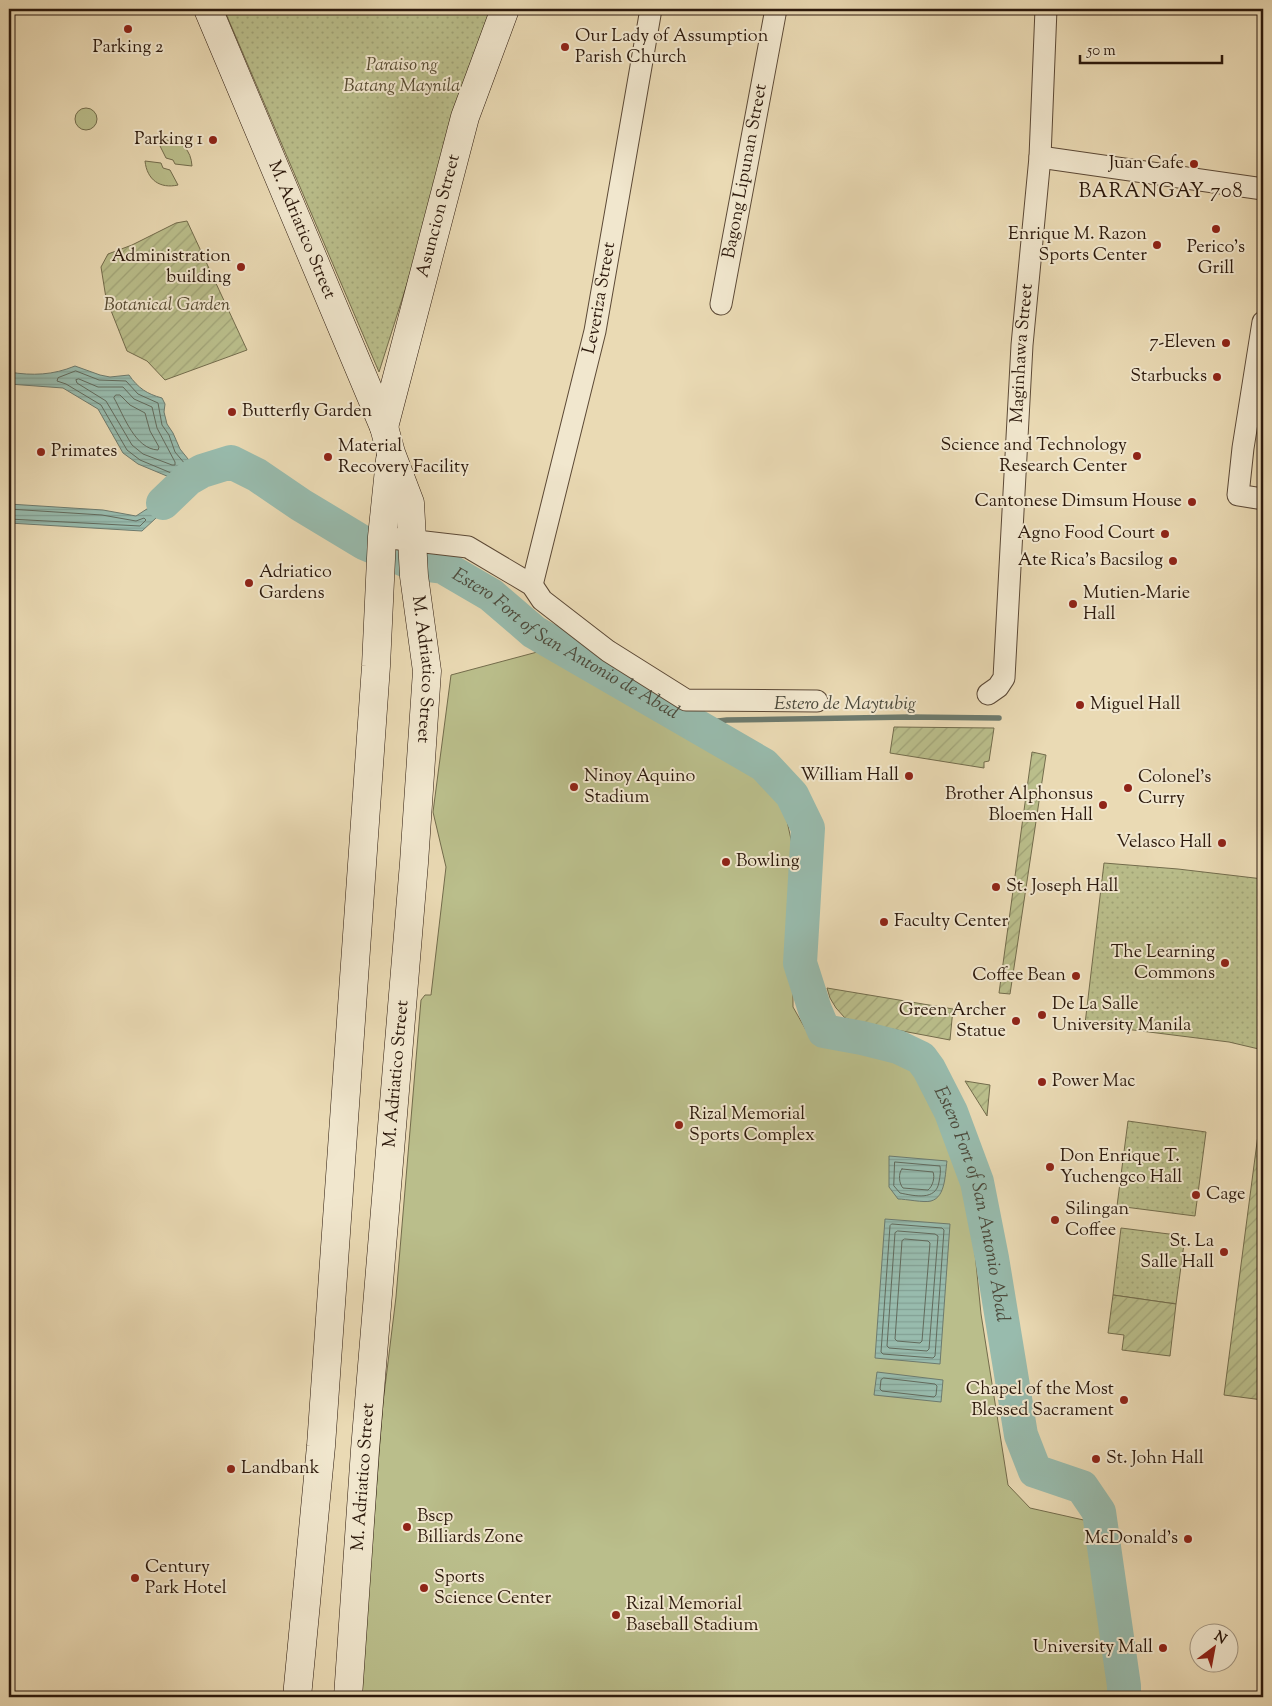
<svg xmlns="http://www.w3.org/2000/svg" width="1272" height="1706" font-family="'Sorts Mill Goudy',serif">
	<defs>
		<pattern id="park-dots" width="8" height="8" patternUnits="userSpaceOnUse" patternTransform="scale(1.25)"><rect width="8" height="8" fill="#babe8b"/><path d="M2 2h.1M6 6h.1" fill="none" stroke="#a0a377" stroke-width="1.8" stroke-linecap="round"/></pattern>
		<pattern id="garden-furrows" width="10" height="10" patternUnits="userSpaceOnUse" patternTransform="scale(1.25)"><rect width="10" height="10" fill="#babe8b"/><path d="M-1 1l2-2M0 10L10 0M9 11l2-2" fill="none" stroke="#a0a377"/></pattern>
		<pattern id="water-rules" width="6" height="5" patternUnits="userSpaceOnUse" patternTransform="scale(1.25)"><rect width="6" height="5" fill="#98bbad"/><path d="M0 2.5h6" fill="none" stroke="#83a094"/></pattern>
	</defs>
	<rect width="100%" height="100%" fill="#eadab4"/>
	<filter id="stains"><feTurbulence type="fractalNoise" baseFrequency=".004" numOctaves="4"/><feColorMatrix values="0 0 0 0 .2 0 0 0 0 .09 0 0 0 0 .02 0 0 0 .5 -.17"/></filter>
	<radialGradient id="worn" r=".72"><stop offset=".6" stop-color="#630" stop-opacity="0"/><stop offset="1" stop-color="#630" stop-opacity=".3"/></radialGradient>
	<g fill="#babe8b" stroke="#736c4c">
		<circle cx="86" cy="119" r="11"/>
		<path d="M166 140C182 141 191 150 192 166L175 164 173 160 166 158 158 142Z"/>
		<path d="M145 161 161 163 163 168 170 170 178 185C160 189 147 180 145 161Z"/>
		<path d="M541 651 752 773 784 807 792 844 793 1007 806 1030 822 1040 849 1044 914 1058 969 1192 981 1314 1008 1485 1030 1508 1088 1521 1106 1626 1108 1697H360L383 1403 396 1297 421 1000 425 995H431L446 867 433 812 451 675Z"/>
	</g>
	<g fill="url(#park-dots)" stroke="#736c4c">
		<path d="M224 9H494L379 372Z"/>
		<path d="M1104 863 1178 869 1263 879V1050L1229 1042 1085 1024Z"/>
		<path d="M1128 1121 1206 1132 1195 1216 1117 1206Z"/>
		<path d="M1121 1228 1185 1236 1176 1304 1113 1295Z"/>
	</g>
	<g fill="url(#garden-furrows)" stroke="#736c4c">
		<path d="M187 221 247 350 165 380 147 361 127 351 106 298 101 267 108 254 132 245 176 223Z"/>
		<path d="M894 727 994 728 989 761 984 762V768L890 753Z"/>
		<path d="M1032 752 1046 755 1010 994 999 993Z"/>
		<path d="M827 988 953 1009 950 1040 860 1023 845 1018 836 1008 830 998Z"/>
		<path d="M965 1081 990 1085 987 1116Z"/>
		<path d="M1259 1127H1263V1400L1224 1395Z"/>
		<path d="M1113 1295 1176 1304 1170 1356 1122 1350 1124 1335 1108 1333Z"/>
	</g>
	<g fill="url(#water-rules)" stroke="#6d7a6d">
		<path d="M75 366 100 375 110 377 129 375C138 388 147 394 162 398L165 404 164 412 167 424 173 433 180 449 205 480 183 493 142 531 9 523V504L103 510 136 516 153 505 174 479 138 464 123 453 98 409 63 388 9 384V372C33 376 53 375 75 366Z"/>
		<path d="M889 1156 947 1161C945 1173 946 1197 931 1201 924 1203 906 1199 898 1199L889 1187Z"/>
		<path d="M885 1219 950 1224 940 1364 875 1358Z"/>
		<path d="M877 1372 943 1380 941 1402 874 1395Z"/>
	</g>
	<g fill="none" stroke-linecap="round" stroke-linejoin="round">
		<g stroke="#626a5c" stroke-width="1">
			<path d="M76 371 99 380 126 381 138 394 158 403 162 425 169 435 175 452 196 477 195 480 180 489 171 498H168L167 495 178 481 176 475 140 460 127 450 101 405 66 384 57 381 58 378Z"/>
			<path d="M79 379 98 387H123L134 399 152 407 157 428 175 462V465H172L143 454 132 445 106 401 77 383 76 380Z"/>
			<path d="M116 395H120L130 405 145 413 150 431 159 447 158 450C135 449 124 416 114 398Z"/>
			<path d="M9 509 102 515 136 521 144 518 146 520 140 526 9 519"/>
			<path d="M895 1162 940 1166C941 1171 940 1176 939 1182 936 1201 915 1196 900 1193L894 1186Z"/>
			<path d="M902 1169 933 1172C935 1177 933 1186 928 1190L903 1188C899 1184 898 1173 902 1169Z"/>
			<path d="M892 1224 942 1228 944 1230 935 1356 933 1358 883 1354 881 1352 890 1226Z"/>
			<path d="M898 1231 935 1234 938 1236 929 1349 927 1351 889 1348 887 1346 895 1233Z"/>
			<path d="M905 1239 928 1241 930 1243 922 1341 920 1343 897 1341 895 1339 902 1241Z"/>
			<path d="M884 1378 935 1384 937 1386 936 1395 934 1397 882 1391 880 1389 881 1380Z"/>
		</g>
		<path stroke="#6d7a6d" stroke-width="5.5" d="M692 724 727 720 910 717 999 718"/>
		<path stroke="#98bbad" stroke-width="34" id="s1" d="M163 503 188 479 202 471 231 462 257 475 301 505 364 543 412 563 443 567 491 595 534 632 764 765 792 795 808 828 800 963 815 1010 824 1031 862 1038 898 1047 921 1058 929 1069 951 1112 977 1182 992 1258 1021 1435 1035 1471 1082 1487 1099 1512 1124 1686V1697"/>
		<defs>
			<g id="street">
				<path d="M1040 157 1263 189"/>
				<path id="s2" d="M721 304 776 9"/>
				<path d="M1263 322 1243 448 1238 495 1263 499"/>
				<path d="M382 537 468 547 532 585 542 600 608 651 686 700 817 701"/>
				<path id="s3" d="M532 585 595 331 651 9"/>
				<path id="s4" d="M988 694 998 687 1004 678 1022 345 1040 157 1046 9"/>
			</g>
			<g id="secondary">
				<path id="s5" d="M208 9 384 427 391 453 410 503 414 576 427 671 414 863 365 1450 348 1697"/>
				<path id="s6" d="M384 427 465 117 505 9"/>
				<path d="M297 1697 321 1446 376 666 382 537 390 460"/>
			</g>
		</defs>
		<use href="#street" stroke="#5c4936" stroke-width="23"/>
		<use href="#secondary" stroke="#2c190c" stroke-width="29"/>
		<use href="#street" stroke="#f1e7ce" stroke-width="21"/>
		<use href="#secondary" stroke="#f1e7ce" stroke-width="28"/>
	</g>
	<g fill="#8f2418" stroke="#f1e7ce" stroke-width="2">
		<circle cx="128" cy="29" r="5"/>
		<circle cx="565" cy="47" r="5"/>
		<circle cx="213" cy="140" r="5"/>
		<circle cx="1194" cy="164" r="5"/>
		<circle cx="1216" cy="229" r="5"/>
		<circle cx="1157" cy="245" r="5"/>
		<circle cx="241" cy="267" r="5"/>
		<circle cx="1226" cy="343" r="5"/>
		<circle cx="1217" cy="377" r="5"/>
		<circle cx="232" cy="412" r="5"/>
		<circle cx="41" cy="452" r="5"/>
		<circle cx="1137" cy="456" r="5"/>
		<circle cx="328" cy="457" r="5"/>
		<circle cx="1192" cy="502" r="5"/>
		<circle cx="1165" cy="534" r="5"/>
		<circle cx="1173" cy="561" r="5"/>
		<circle cx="249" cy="583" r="5"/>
		<circle cx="1073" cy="604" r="5"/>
		<circle cx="1080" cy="705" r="5"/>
		<circle cx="909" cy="776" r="5"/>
		<circle cx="574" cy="787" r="5"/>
		<circle cx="1128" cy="788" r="5"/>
		<circle cx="1103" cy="805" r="5"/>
		<circle cx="1222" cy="843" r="5"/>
		<circle cx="726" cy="862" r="5"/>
		<circle cx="996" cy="887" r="5"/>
		<circle cx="884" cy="922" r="5"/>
		<circle cx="1225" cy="963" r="5"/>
		<circle cx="1076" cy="976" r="5"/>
		<circle cx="1042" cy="1015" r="5"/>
		<circle cx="1016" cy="1021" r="5"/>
		<circle cx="1042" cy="1082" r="5"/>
		<circle cx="679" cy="1125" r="5"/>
		<circle cx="1050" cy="1167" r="5"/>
		<circle cx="1196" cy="1195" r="5"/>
		<circle cx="1055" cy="1220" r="5"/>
		<circle cx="1224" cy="1252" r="5"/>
		<circle cx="1124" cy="1400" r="5"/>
		<circle cx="1096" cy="1459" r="5"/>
		<circle cx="231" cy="1469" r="5"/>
		<circle cx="407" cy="1527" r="5"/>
		<circle cx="1188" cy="1539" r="5"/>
		<circle cx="135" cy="1578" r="5"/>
		<circle cx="424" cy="1588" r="5"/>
		<circle cx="616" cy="1615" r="5"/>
		<circle cx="1163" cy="1648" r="5"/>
	</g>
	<g text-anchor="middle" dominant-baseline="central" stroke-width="4" stroke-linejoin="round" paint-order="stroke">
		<g font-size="18" fill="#2c190c" stroke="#f1e7ce" text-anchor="start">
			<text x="575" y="37">Our Lady of Assumption<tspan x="575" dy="21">Parish Church</tspan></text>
			<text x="128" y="48" text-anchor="middle">Parking 2</text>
			<text x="203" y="140" text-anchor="end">Parking 1</text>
			<text x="1184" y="164" text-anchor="end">Juan Cafe</text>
			<text x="1147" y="235" text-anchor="end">Enrique M. Razon<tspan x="1147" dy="21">Sports Center</tspan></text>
			<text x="1216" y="248" text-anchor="middle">Perico’s<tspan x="1216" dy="21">Grill</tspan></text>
			<text x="231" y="257" text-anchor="end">Administration<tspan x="231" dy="21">building</tspan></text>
			<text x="1216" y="343" text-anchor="end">7-Eleven</text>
			<text x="1207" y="377" text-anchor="end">Starbucks</text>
			<text x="242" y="412">Butterfly Garden</text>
			<text x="1127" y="446" text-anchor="end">Science and Technology<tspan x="1127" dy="21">Research Center</tspan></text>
			<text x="338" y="447">Material<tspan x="338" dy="21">Recovery Facility</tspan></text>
			<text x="51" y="452">Primates</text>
			<text x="1182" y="502" text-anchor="end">Cantonese Dimsum House</text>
			<text x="1155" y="534" text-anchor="end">Agno Food Court</text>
			<text x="1163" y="561" text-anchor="end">Ate Rica's Bacsilog</text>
			<text x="259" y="573">Adriatico<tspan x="259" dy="21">Gardens</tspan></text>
			<text x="1083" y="594">Mutien-Marie<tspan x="1083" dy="21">Hall</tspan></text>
			<text x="1090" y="705">Miguel Hall</text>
			<text x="899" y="776" text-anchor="end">William Hall</text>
			<text x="584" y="777">Ninoy Aquino<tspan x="584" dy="21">Stadium</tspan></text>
			<text x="1138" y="778">Colonel's<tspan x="1138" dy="21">Curry</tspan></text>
			<text x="1093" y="795" text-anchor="end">Brother Alphonsus<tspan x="1093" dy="21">Bloemen Hall</tspan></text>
			<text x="1212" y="843" text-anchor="end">Velasco Hall</text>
			<text x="736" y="862">Bowling</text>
			<text x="1006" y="887">St. Joseph Hall</text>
			<text x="894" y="922">Faculty Center</text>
			<text x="1215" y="953" text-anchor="end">The Learning<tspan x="1215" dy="21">Commons</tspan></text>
			<text x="1066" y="976" text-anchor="end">Coffee Bean</text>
			<text x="1052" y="1005">De La Salle<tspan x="1052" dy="21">University Manila</tspan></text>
			<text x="1006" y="1011" text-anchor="end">Green Archer<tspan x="1006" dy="21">Statue</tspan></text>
			<text x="1052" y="1082">Power Mac</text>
			<text x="689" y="1115">Rizal Memorial<tspan x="689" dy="21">Sports Complex</tspan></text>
			<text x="1060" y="1157">Don Enrique T.<tspan x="1060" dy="21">Yuchengco Hall</tspan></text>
			<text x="1206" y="1195">Cage</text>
			<text x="1065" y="1210">Silingan<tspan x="1065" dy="21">Coffee</tspan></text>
			<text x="1214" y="1242" text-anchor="end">St. La<tspan x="1214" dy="21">Salle Hall</tspan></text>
			<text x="1114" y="1390" text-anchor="end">Chapel of the Most<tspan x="1114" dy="21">Blessed Sacrament</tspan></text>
			<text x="1106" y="1459">St. John Hall</text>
			<text x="241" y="1469">Landbank</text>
			<text x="417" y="1517">Bscp<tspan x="417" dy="21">Billiards Zone</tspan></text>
			<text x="1178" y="1539" text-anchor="end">McDonald's</text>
			<text x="145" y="1568">Century<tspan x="145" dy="21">Park Hotel</tspan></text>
			<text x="434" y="1578">Sports<tspan x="434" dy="21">Science Center</tspan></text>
			<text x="626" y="1605">Rizal Memorial<tspan x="626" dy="21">Baseball Stadium</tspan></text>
			<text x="1153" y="1648" text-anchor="end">University Mall</text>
		</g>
		<g font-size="18" font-style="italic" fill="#574b32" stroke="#f1e7ce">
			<text x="402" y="66">Paraiso ng<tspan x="402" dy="21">Batang Maynila</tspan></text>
			<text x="167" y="306">Botanical Garden</text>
		</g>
		<g font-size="18" fill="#2c190c" stroke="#f1e7ce">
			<text stroke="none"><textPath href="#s2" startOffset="135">Bagong Lipunan Street</textPath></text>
			<text stroke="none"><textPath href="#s6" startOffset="218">Asuncion Street</textPath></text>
			<text stroke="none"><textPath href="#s5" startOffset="240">M. Adriatico Street</textPath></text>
			<text stroke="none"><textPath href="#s3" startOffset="295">Leveriza Street</textPath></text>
			<text stroke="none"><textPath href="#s4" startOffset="348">Maginhawa Street</textPath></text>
			<text stroke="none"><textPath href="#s5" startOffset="701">M. Adriatico Street</textPath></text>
			<text transform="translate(397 1074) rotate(-85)">M. Adriatico Street</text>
			<text transform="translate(364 1477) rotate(-86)">M. Adriatico Street</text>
		</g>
		<g font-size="19" font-style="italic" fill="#4c4a3c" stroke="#f1e7ce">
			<text stroke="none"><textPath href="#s1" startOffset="465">Estero Fort of San Antonio de Abad</textPath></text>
			<text x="845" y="704">Estero de Maytubig</text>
			<text stroke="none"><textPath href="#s1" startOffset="1241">Estero Fort of San Antonio Abad</textPath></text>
		</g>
		<g font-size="20" letter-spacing="1" fill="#2c190c" stroke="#f1e7ce">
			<text x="1161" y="192">BARANGAY 708</text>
		</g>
	</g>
	<rect width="1272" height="1706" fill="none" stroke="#eadab4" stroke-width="30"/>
	<rect x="10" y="10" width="1252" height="1686" fill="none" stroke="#2c190c" stroke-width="2.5"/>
	<rect x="15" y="15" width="1242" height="1676" fill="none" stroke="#2c190c"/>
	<g transform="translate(1214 1648) rotate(32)"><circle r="24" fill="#f1e7ce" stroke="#a29580"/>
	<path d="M0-4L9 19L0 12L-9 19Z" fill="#8f2418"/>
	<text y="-8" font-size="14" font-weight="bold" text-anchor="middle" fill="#2c190c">N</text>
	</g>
	<path d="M1080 55v8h142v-8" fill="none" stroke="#2c190c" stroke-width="2.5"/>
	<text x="1087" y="55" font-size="15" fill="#2c190c" stroke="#f1e7ce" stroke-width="4" paint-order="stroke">50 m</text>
	<rect width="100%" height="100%" filter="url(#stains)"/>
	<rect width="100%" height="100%" fill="url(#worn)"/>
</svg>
